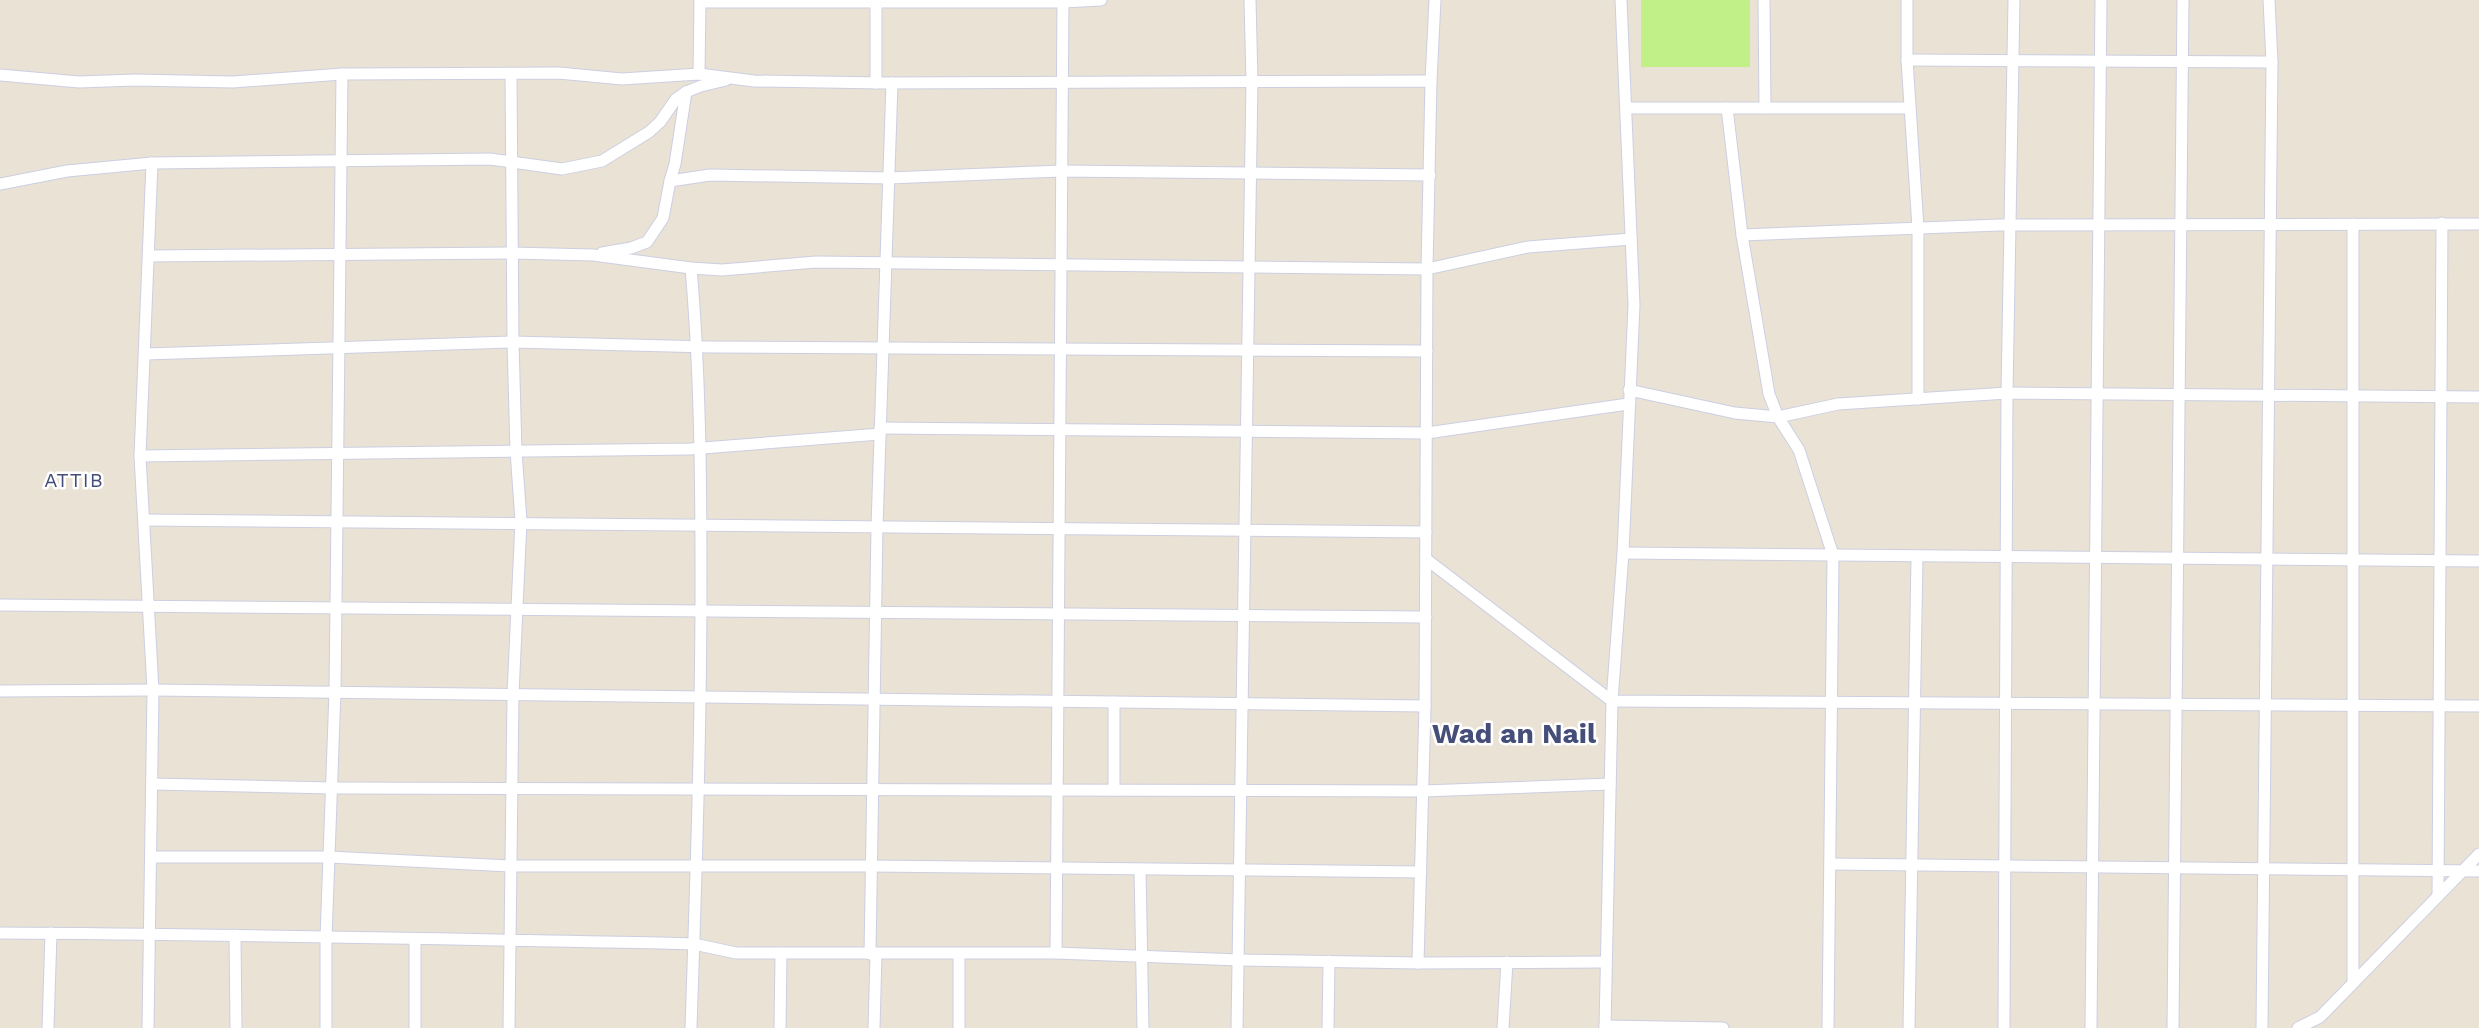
<svg xmlns="http://www.w3.org/2000/svg" width="2479" height="1028" font-family="'Work Sans',sans-serif">
	<rect width="100%" height="100%" fill="#ebe2d6"/>
	<rect fill="#c1ef88" x="1641" y="0" width="109" height="67"/>
	<g fill="none" stroke-linecap="round" stroke-linejoin="round">
		<defs>
			<g id="minor">
				<path d="M1764 0 1765 108"/>
				<path d="M1907 0V60L1918 228V399"/>
				<path d="M700 2H1063L1101 0"/>
				<path d="M1907 60 2272 62"/>
				<path d="M699 74 700 0"/>
				<path d="M0 75 79 82 135 80 233 82 342 74 559 73 622 79 699 74 754 81 883 83 1431 81 1427 269 1425 706 1418 963"/>
				<path d="M1431 81 1435 0"/>
				<path d="M876 83V0"/>
				<path d="M1626 108H1910"/>
				<path d="M1727 108 1742 235 1769 394 1778 417 1799 450 1833 555 1828 1028"/>
				<path d="M670 181 710 175 889 178 1062 171 1430 175"/>
				<path d="M0 184 67 171 152 163 490 159 562 169 602 161 649 132 660 122 676 99 686 92 701 86 726 80"/>
				<path d="M2353 224V982"/>
				<path d="M1742 235 1999 225 2479 224"/>
				<path d="M602 253 631 248 647 242 663 218 670 181 675 164 686 92"/>
				<path d="M149 256 512 253 593 255 691 268 722 270 816 262 1427 269 1528 247 1631 239"/>
				<path d="M691 268C700 372 701 477 701 581 701 730 696 879 691 1028"/>
				<path d="M145 354 513 342 709 347 1427 351"/>
				<path d="M1629 390 1735 413 1778 417 1838 404 2007 393 2479 397"/>
				<path d="M880 428 1427 433 1628 404"/>
				<path d="M140 456 690 449 880 434"/>
				<path d="M144 520 1426 532"/>
				<path d="M1623 553 2479 561"/>
				<path d="M1426 559 1612 701 2479 706"/>
				<path d="M0 605 1426 617"/>
				<path d="M0 691 153 690 1425 706"/>
				<path d="M152 784 332 788 1423 791 1610 784"/>
				<path d="M1114 790V702"/>
				<path d="M152 857H329L512 866H871L1421 872"/>
				<path d="M1830 864 2479 871"/>
				<path d="M1140 869 1143 1028"/>
				<path d="M2438 896 2442 223"/>
				<path d="M0 933C220 934 440 939 660 943L694 944 736 953H1056L1239 960 1418 963 1606 962"/>
				<path d="M235 935 236 1028"/>
				<path d="M1056 953 1063 0"/>
				<path d="M870 954 877 526 892 83"/>
				<path d="M1605 1026 1723 1028"/>
				<path d="M48 1028 51 933"/>
				<path d="M148 1028 153 690 140 456 152 163"/>
				<path d="M326 1028V938L335 692 342 74"/>
				<path d="M415 1028V939"/>
				<path d="M509 1028 513 694 521 521 516 451 513 342 511 74"/>
				<path d="M780 1028 781 953"/>
				<path d="M874 1028 876 954"/>
				<path d="M959 1028V954"/>
				<path d="M1237 1028 1252 81 1250 0"/>
				<path d="M1328 1028 1329 961"/>
				<path d="M1503 1028 1507 962"/>
				<path d="M1605 1028 1612 701 1623 553 1634 305 1621 0"/>
				<path d="M1909 1028 1917 556"/>
				<path d="M2004 1028 2007 393 2014 0"/>
				<path d="M2091 1028 2101 0"/>
				<path d="M2173 1028 2183 0"/>
				<path d="M2262 1028 2272 62 2269 0"/>
				<path d="M2298 1028 2320 1017 2479 854"/>
			</g>
		</defs>
		<use href="#minor" stroke="#cbcfe1" stroke-width="13"/>
		<use href="#minor" stroke="#fff" stroke-width="11"/>
	</g>
	<g text-anchor="middle" dominant-baseline="central" stroke-width="5" stroke-linejoin="round" paint-order="stroke">
		<g font-size="20" letter-spacing="1" fill="#454d79" stroke="#fff">
			<text x="74" y="480">ATTIB</text>
		</g>
		<g font-size="28" font-weight="bold" fill="#454d79" stroke="#fff">
			<text x="1514" y="733">Wad an Nail</text>
		</g>
	</g>
</svg>
